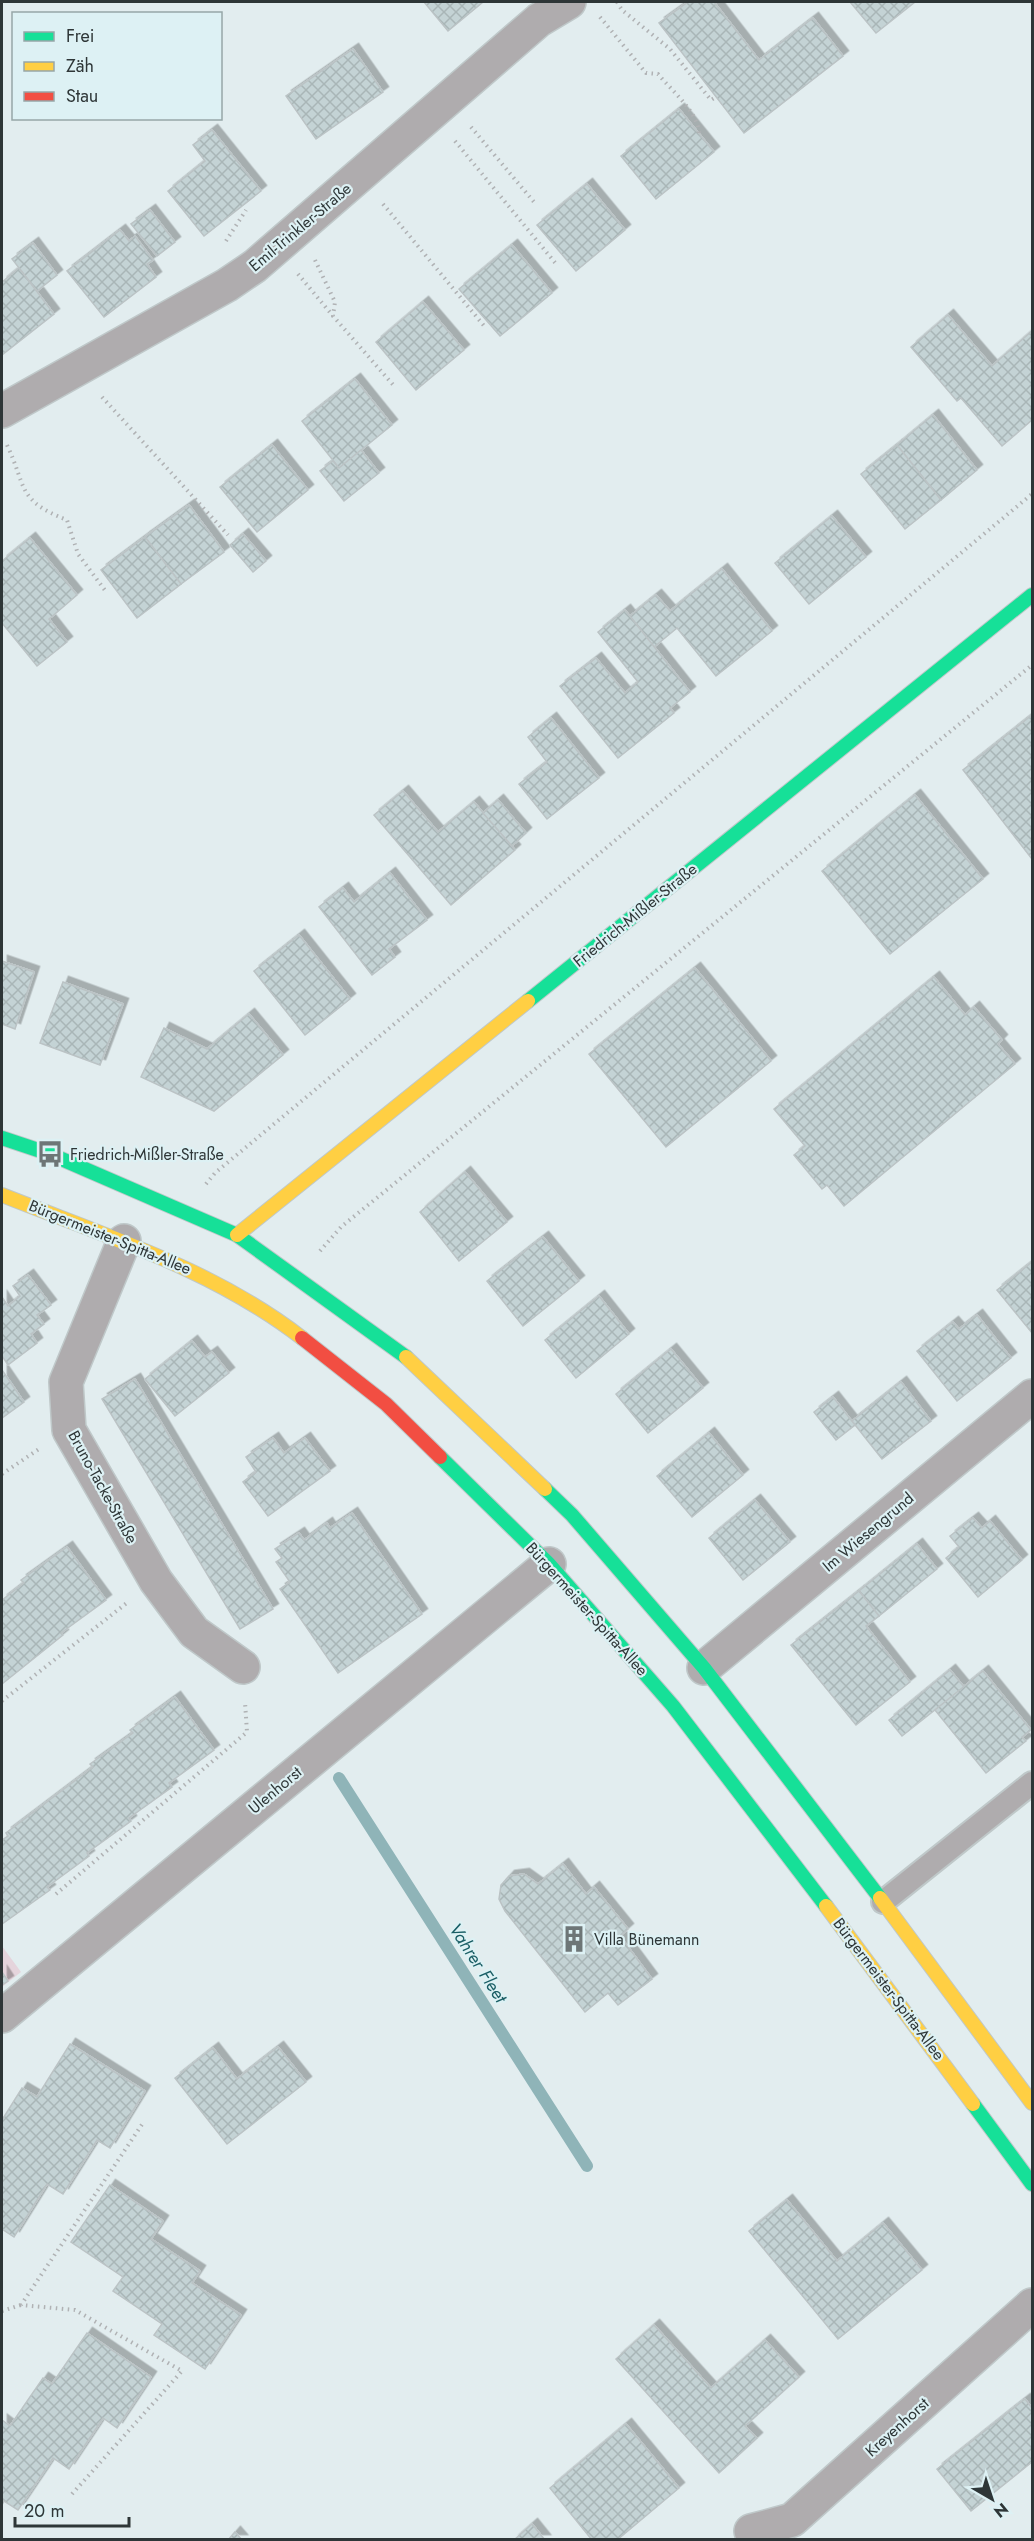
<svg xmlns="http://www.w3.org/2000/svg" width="1034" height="2541" font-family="Jost,sans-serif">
	<defs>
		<pattern id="building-cross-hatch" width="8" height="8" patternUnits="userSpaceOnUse" patternTransform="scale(1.5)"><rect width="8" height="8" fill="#c4d3d5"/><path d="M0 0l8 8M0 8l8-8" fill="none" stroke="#a9b6b7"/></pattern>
		<filter id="shadow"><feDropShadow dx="5.5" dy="-5.5" stdDeviation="0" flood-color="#0004"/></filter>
	</defs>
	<rect width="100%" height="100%" fill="#e2edef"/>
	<path fill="#e5d4dc" d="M2 1946 21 1972 2 1987Z"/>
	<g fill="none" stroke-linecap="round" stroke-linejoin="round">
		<path stroke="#8fb4b8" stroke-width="12" d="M339 1778 587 2166"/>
	</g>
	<g fill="url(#building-cross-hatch)" stroke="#bbc3c5" stroke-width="1.5" filter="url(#shadow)">
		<path d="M424 2H483L448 31Z"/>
		<path d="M688 2H714L759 60 813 18 843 56 744 133 659 23Z"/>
		<path d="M850 2H915L876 33Z"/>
		<path d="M353 49 383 92 316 139 286 96Z"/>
		<path d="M679 109 714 152 656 199 621 156Z"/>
		<path d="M212 130 261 191 204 236 168 191 205 161 193 145Z"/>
		<path d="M587 184 625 230 576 271 537 225Z"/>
		<path d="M150 210 175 242 157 256 131 224Z"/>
		<path d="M120 230 129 241 135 236 153 260 147 264 156 277 104 317 67 271Z"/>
		<path d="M33 243 57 275 37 291 12 259Z"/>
		<path d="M512 245 552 293 500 336 459 289Z"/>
		<path d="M19 268 54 314 2 355V282Z"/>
		<path d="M423 302 464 350 416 390 376 342Z"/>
		<path d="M948 315 992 366 1032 331V420L1002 446 961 398 957 401 911 347Z"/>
		<path d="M355 379 392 425 339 468 302 421Z"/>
		<path d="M933 415 977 470 941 500 897 445Z"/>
		<path d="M272 445 308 490 257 532 220 487Z"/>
		<path d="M897 445 941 500 905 529 861 474Z"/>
		<path d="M361 450 379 473 344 501 320 471 333 461 339 468Z"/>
		<path d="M189 505 224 552 181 584 145 537Z"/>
		<path d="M832 516 866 557 809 604 775 563Z"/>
		<path d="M243 534 266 561 253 572 230 545Z"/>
		<path d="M145 537 181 584 137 618 101 570Z"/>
		<path d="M30 538 77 595 49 619 67 642 37 666 2 623V561Z"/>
		<path d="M722 569 772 631 716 676 677 628 654 647 630 616 656 595 670 611Z"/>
		<path d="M625 610 690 692 670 708 674 713 618 758 560 686 596 658 625 693 638 682 598 632Z"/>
		<path d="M1032 715V859L963 770Z"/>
		<path d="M551 718 599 778 547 819 519 784 547 762 528 737Z"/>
		<path d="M403 791 438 832 474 802 515 850 451 905 374 815Z"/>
		<path d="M915 795 983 879 890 954 822 871Z"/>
		<path d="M498 800 526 833 512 846 483 813Z"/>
		<path d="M390 873 427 920 389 949 395 957 372 975 319 907 343 888 354 902Z"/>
		<path d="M299 935 350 999 305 1035 254 971Z"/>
		<path d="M2 961 34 972 15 1029 2 1024Z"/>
		<path d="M695 968 771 1061 666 1147 589 1054Z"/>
		<path d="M934 977 965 1015 974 1007 1002 1040 998 1044 1015 1064 844 1206 827 1185 822 1189 794 1155 805 1146 774 1109Z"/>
		<path d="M63 982 123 1004 100 1065 40 1043Z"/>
		<path d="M249 1014 283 1055 214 1111 141 1077 164 1028 207 1049Z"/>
		<path d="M465 1172 507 1222 459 1261 420 1212Z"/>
		<path d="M543 1237 579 1281 523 1326 487 1281Z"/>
		<path d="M1032 1262V1333L997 1290Z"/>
		<path d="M28 1275 51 1305 37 1315 44 1324 31 1334 37 1343 8 1365 2 1356V1297L8 1306 20 1296 13 1286Z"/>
		<path d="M599 1296 629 1334 576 1378 545 1340Z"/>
		<path d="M977 1315 1011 1358 957 1401 917 1351 953 1322 959 1329Z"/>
		<path d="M192 1341 205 1357 212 1352 229 1373 175 1416 145 1379Z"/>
		<path d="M671 1349 703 1388 648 1433 616 1394Z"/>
		<path d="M2 1370 24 1402 2 1418Z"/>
		<path d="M135 1379 273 1609 240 1629 102 1399Z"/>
		<path d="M901 1382 931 1421 882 1459 852 1421Z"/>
		<path d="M833 1397 855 1425 836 1440 814 1412Z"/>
		<path d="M709 1433 743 1475 692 1517 657 1476Z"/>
		<path d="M273 1438 284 1453 305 1438 330 1471 268 1516 243 1482 256 1472 246 1457Z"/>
		<path d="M755 1500 790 1542 743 1580 709 1538Z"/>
		<path d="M352 1513 422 1614 338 1673 280 1589 290 1582 276 1562 282 1558 275 1549 299 1533 304 1540 327 1523 330 1528Z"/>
		<path d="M973 1518 982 1528 990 1521 1022 1560 978 1597 946 1558 959 1547 950 1536Z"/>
		<path d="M917 1544 937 1569 879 1616 859 1591Z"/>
		<path d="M67 1547 106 1600 61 1633 63 1635 2 1684V1600L24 1583 21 1580Z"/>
		<path d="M859 1591 879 1616 866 1626 910 1682 856 1725 791 1645Z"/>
		<path d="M950 1670 964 1687 902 1736 889 1720Z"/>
		<path d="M983 1671 1031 1730 1022 1737 1026 1741 986 1773 935 1710Z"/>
		<path d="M175 1697 214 1750 169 1783 172 1787 129 1818 131 1821 87 1853 89 1856 47 1887 50 1890 2 1924V1840L8 1836 6 1833 93 1767 90 1764 133 1733 130 1730Z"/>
		<path d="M563 1864 586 1894 594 1887 628 1929 620 1936 652 1979 618 2005 608 1993 585 2012 505 1911 499 1899 501 1885 509 1876 524 1874 538 1884Z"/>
		<path d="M2 1972 8 1981 2 1985Z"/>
		<path d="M70 2044 145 2091 110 2148 97 2140 63 2194 47 2184 14 2237 2 2229V2120L22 2088 37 2097Z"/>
		<path d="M278 2047 306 2082 227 2144 175 2078 213 2048 237 2079Z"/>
		<path d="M110 2185 163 2221 151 2239 200 2271 192 2283 241 2315 205 2369 154 2335 162 2324 113 2291 123 2277 71 2242Z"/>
		<path d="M787 2200 837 2261 883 2223 922 2270 838 2339 749 2231Z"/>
		<path d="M654 2325 711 2388 765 2340 799 2377 745 2426 757 2438 719 2473 616 2359Z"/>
		<path d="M87 2333 151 2377 117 2428 103 2418 69 2469 53 2458 18 2510 4 2501 2 2505V2420L10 2426 43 2378 52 2384Z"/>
		<path d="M1025 2399 1032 2408V2462L971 2511 937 2469Z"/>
		<path d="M626 2424 679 2488 617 2540H592L550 2488Z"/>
		<path d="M532 2524 545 2540H514Z"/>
		<path d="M235 2532 242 2540H228Z"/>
	</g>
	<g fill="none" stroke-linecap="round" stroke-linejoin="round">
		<defs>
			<path id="lane" d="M883 1902 1032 1783"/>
			<g id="street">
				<path d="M2 411 227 285 255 266 539 20 569 2"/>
				<path d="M124 1241 66 1382 69 1430 156 1581 194 1632 243 1667"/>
				<path d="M704 1668 1032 1396"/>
				<path d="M2 2016 549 1564"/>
				<path d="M751 2531 792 2520 1032 2305"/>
			</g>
			<g id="fast">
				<path d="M528 1001 1032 595"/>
				<path d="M2 1138 50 1154 237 1235 406 1357"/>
				<path d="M440 1457 549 1564 673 1706 826 1906"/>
				<path d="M545 1489 572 1515 704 1668 880 1898"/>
				<path d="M973 2104 1032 2184"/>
			</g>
			<g id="slow">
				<path d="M2 1195C105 1236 213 1269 302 1338"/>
				<path d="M237 1235 528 1001"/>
				<path d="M406 1357 545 1489"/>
				<path d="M880 1898 1032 2103"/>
				<path d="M826 1906 973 2104"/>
			</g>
			<path id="jam" d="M302 1338 386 1404 440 1457"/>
		</defs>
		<use href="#lane" stroke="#bfc8c9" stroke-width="26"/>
		<use href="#street" stroke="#bfc8c9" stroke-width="36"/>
		<use href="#fast" stroke="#bfc8c9" stroke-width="16"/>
		<use href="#slow" stroke="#bfc8c9" stroke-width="16"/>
		<use href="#jam" stroke="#bfc8c9" stroke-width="16"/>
		<g stroke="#b0b2b4" stroke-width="4" stroke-dasharray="1.5 4.5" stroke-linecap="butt">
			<path d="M617 2 622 10 670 49 711 100 716 97"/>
			<path d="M600 17 646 73 658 74C671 90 698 112 699 133"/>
			<path d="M471 127 534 202"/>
			<path d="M455 141 557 265"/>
			<path d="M383 204 485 327"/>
			<path d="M226 241 246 210"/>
			<path d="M315 260 335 302 333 316 395 387"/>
			<path d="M298 274 333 316"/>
			<path d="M102 397 228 535"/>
			<path d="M7 445C27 487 16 500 67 520L78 554 107 593"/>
			<path d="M206 1184 215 1173 1032 494"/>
			<path d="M320 1251 341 1227 1032 665"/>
			<path d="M2 1474 39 1449"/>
			<path d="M2 1701 128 1602"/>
			<path d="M56 1894 247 1732 245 1702"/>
			<path d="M2 2311 21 2305"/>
			<path d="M72 2494 182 2371 75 2310 21 2305 143 2123"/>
		</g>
		<use href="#lane" stroke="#afacae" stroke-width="22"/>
		<use href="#street" stroke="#afacae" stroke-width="33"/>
		<use href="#fast" stroke="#16e098" stroke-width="14"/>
		<use href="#slow" stroke="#ffcf43" stroke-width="14"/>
		<use href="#jam" stroke="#f24e42" stroke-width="14"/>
	</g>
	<defs>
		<symbol id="bus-bare" viewBox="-9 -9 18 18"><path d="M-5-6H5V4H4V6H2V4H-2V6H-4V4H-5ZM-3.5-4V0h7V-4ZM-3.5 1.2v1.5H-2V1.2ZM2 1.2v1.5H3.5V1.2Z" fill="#6d7677" stroke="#ddf1f4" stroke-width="2.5" paint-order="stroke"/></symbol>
		<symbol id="building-bare" viewBox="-9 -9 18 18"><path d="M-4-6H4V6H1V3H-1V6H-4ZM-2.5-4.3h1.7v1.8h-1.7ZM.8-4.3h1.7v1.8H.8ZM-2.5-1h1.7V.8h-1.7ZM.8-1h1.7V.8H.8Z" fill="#6d7677" stroke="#ddf1f4" stroke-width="2.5" paint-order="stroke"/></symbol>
	</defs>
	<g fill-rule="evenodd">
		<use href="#bus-bare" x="31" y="1135" width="38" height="38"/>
		<use href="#building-bare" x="555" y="1920" width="38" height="38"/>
	</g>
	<g text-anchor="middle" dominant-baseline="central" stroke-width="4.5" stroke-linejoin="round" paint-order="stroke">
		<g font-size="16" fill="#2e3637" stroke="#ddf1f4">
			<text transform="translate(300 227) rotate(-40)">Emil-Trinkler-Straße</text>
			<text transform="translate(635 915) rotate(-39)">Friedrich-Mißler-Straße</text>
			<text transform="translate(110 1237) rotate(22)">Bürgermeister-Spitta-Allee</text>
			<text transform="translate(103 1487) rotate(61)">Bruno-Tacke-Straße</text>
			<text transform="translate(868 1532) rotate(-40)">Im Wiesengrund</text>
			<text transform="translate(587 1609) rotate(48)">Bürgermeister-Spitta-Allee</text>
			<text transform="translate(275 1790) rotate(-40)">Ulenhorst</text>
			<text transform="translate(889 1989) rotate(53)">Bürgermeister-Spitta-Allee</text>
			<text transform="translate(897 2427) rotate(-42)">Kreyenhorst</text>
		</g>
		<g font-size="16" fill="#2e3637" stroke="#ddf1f4" text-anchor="start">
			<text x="70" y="1154">Friedrich-Mißler-Straße</text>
			<text x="594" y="1939">Villa Bünemann</text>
		</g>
		<g font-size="18" font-style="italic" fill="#1a5e65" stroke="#ddf1f4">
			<text transform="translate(478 1963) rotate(57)">Vahrer Fleet</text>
		</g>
	</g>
	<rect width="1034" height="2541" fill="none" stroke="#2e3637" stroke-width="6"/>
	<rect x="12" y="12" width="210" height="108" fill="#ddf1f4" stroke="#97a6a8" stroke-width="1.5"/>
	<rect x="24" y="32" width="30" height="9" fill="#16e098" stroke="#97a6a8" stroke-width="1.5"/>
	<text x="66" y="42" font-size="18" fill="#2e3637">Frei</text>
	<rect x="24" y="62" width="30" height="9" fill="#ffcf43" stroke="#97a6a8" stroke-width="1.5"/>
	<text x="66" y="72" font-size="18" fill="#2e3637">Zäh</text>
	<rect x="24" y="92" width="30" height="9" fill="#f24e42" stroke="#97a6a8" stroke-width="1.5"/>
	<text x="66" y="102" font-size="18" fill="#2e3637">Stau</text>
	<g transform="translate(992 2499) rotate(141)" stroke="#ddf1f4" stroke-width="4.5" paint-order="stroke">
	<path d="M0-4.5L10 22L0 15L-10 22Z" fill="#2e3637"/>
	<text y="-9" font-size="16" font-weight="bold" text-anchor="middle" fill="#2e3637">N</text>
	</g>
	<path d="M15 2517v9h114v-9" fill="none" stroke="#2e3637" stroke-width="3"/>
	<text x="24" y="2517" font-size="18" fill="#2e3637" stroke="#ddf1f4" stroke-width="4.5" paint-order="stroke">20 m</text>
</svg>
